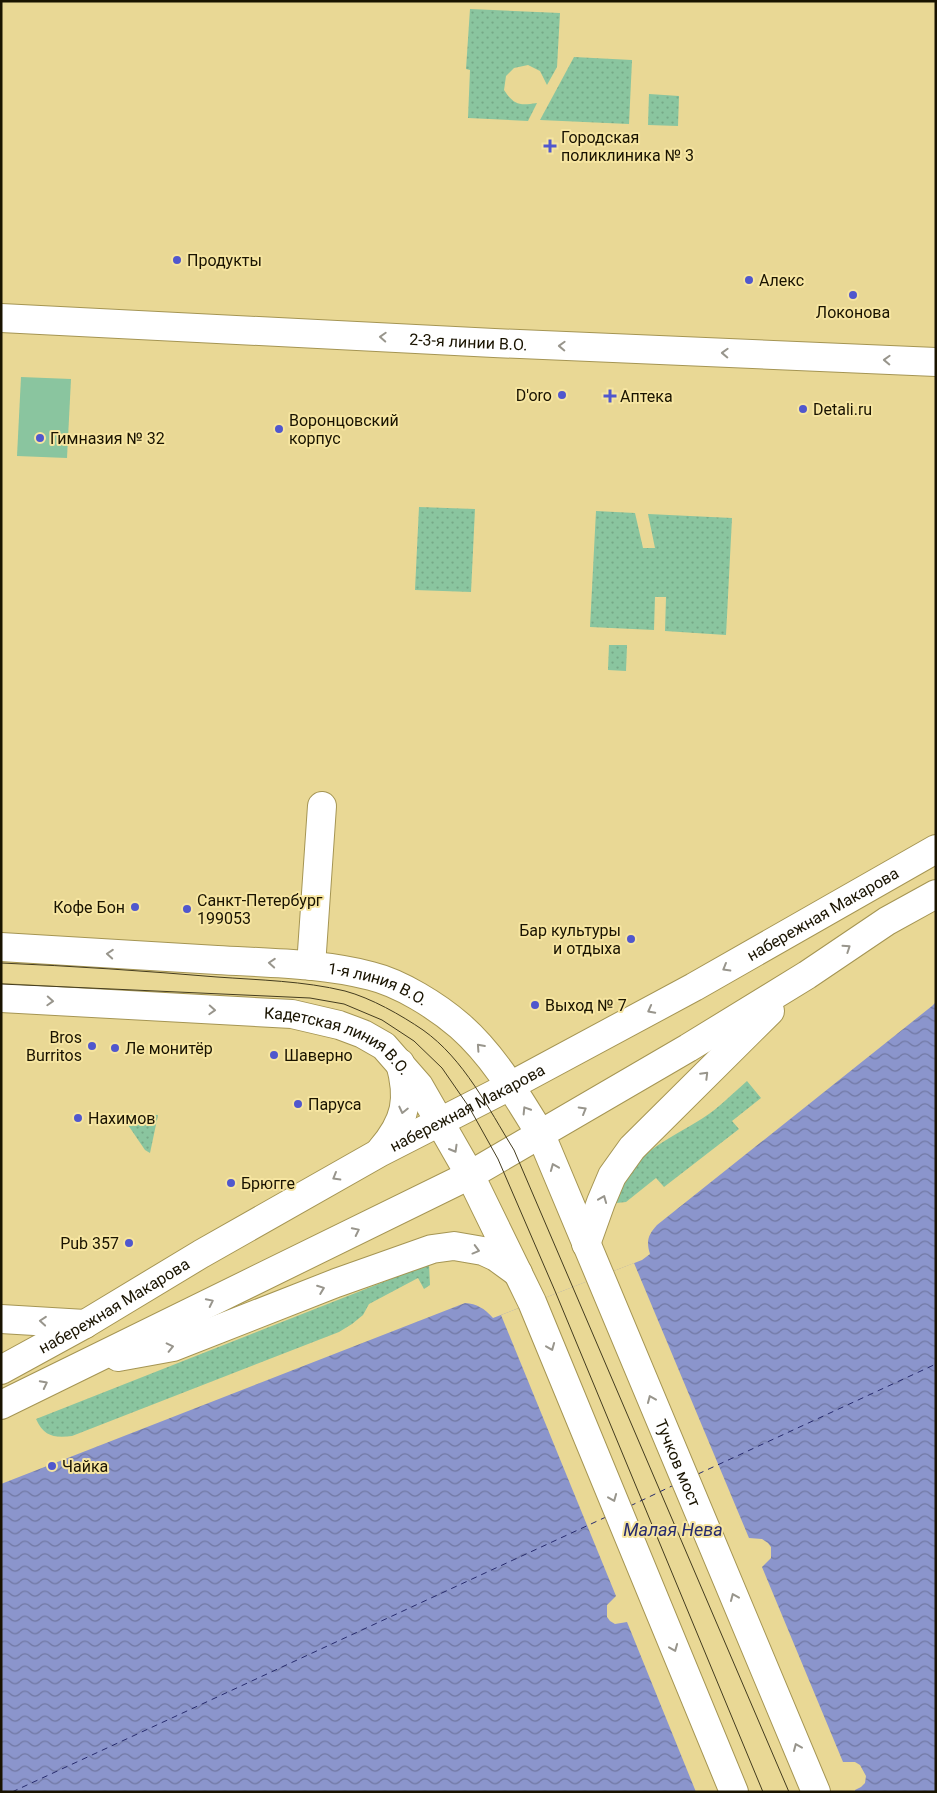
<svg xmlns="http://www.w3.org/2000/svg" width="937" height="1793" font-family="Roboto,sans-serif">
	<defs>
		<pattern id="grass-dots" width="8" height="8" patternUnits="userSpaceOnUse" patternTransform="scale(1.25)"><rect width="8" height="8" fill="#8ac59f"/><path d="M2 2h.1M6 6h.1" fill="none" stroke="#76a887" stroke-width="1.8" stroke-linecap="round"/></pattern>
		<pattern id="water-waves" width="16" height="10" patternUnits="userSpaceOnUse" patternTransform="scale(1.25)"><rect width="16" height="10" fill="#8b95cc"/><path d="M0 5q4-4 8 0t8 0" fill="none" stroke="#7178a3"/></pattern>
	</defs>
	<rect width="100%" height="100%" fill="#e9d895"/>
	<g fill="url(#grass-dots)">
		<path d="M470 9 560 13 557 67 547 85 540 71 528 65 514 68 506 76 504 90C514 105 519 106 537 103L528 121 468 118 470 70 466 69Z"/>
		<path d="M574 57 632 60 629 124 540 120Z"/>
		<path d="M649 94 679 96 678 126 648 125Z"/>
		<path d="M419 507 475 509 471 592 415 590Z"/>
		<path d="M596 511 635 513 643 548H655L648 514 732 518 726 635 665 631 666 597H655L654 630 590 627Z"/>
		<path d="M609 645H627L626 671 608 670Z"/>
		<path d="M747 1081 761 1098 732 1121 739 1129 664 1187 656 1178 626 1202 616 1203C629 1153 664 1143 703 1118 719 1108 733 1093 747 1081Z"/>
		<path d="M133 1114 158 1115 150 1153 145 1150 126 1122 128 1117Z"/>
		<path d="M429 1264 430 1285 424 1289 418 1278 369 1304 363 1315 352 1324 339 1332 72 1436C55 1438 44 1437 36 1419Z"/>
	</g>
	<path fill="#8ac59f" d="M21 377 71 379 67 458 17 456Z"/>
	<path fill="url(#water-waves)" d="M936 1002V1792H1V1484L465 1303C477 1304 484 1308 493 1318L642 1260 650 1254C646 1241 648 1235 657 1225L932 1006Z"/>
	<path fill="#e9d895" d="M634 1263 749 1538 762 1539 768 1543 771 1547V1558L762 1567 843 1762H855L860 1765 866 1776 865 1783 861 1787 855 1790V1792H696L627 1622 615 1624 610 1621 607 1617V1605L616 1596 501 1315Z"/>
	<g fill="none" stroke-linecap="round" stroke-linejoin="round">
		<g stroke="#272b6d" stroke-width="1" stroke-dasharray="6 5" stroke-linecap="butt">
			<path d="M698 1474 936 1364"/>
			<path d="M630 1506 674 1485"/>
			<path d="M12 1792 606 1517"/>
		</g>
		<defs>
			<g id="minor">
				<path id="s1" d="M1 318 494 343 936 362"/>
				<path d="M311 966 322 806"/>
				<path d="M1 1319 85 1324"/>
			</g>
			<g id="secondary">
				<path d="M381 1150C406 1121 410 1099 400 1063"/>
				<path d="M586 1244 601 1202 612 1176 632 1148 770 1011"/>
				<path d="M118 1357 173 1347 336 1283 432 1249 454 1246 483 1251 496 1257 518 1273"/>
				<path id="s2" d="M1 1370 85 1324 201 1254 379 1153 510 1086 694 987 936 849"/>
				<path d="M1 1405 470 1175 688 1048 807 975 887 921 936 894"/>
			</g>
			<g id="primary">
				<path id="s3" d="M1 947C73 951 145 956 217 960 268 963 321 963 371 976 400 983 437 1006 460 1026 494 1056 517 1096 541 1135L816 1792"/>
				<path id="s4" d="M1 998 292 1014 339 1025 363 1034 384 1046 419 1086 470 1175 532 1302 734 1792"/>
			</g>
		</defs>
		<use href="#minor" stroke="#a59553" stroke-width="30"/>
		<use href="#secondary" stroke="#a59553" stroke-width="30"/>
		<use href="#primary" stroke="#a59553" stroke-width="30"/>
		<use href="#minor" stroke="#fff" stroke-width="28"/>
		<use href="#secondary" stroke="#fff" stroke-width="28"/>
		<use href="#primary" stroke="#fff" stroke-width="28"/>
		<g stroke="#443c1f" stroke-width="1">
			<path d="M1 963C73 966 145 971 217 977 259 980 304 981 345 991 371 998 401 1015 423 1030 464 1059 488 1108 514 1150L789 1792"/>
			<path d="M1 984 310 998 344 1004 382 1020 414 1041 442 1068 469 1107 498 1159 555 1291 763 1792"/>
		</g>
	</g>
	<defs><path id="oneway-chevron" d="M-2-3.5L2.5 0L-2 3.5" fill="none" stroke-width="1.6" stroke-linecap="round" stroke-linejoin="round" transform="scale(1.25)"/></defs>
	<g stroke="#98958c">
		<use href="#oneway-chevron" transform="translate(383 337) rotate(-177)"/>
		<use href="#oneway-chevron" transform="translate(562 346) rotate(-178)"/>
		<use href="#oneway-chevron" transform="translate(725 353) rotate(-178)"/>
		<use href="#oneway-chevron" transform="translate(887 360) rotate(-178)"/>
		<use href="#oneway-chevron" transform="translate(847 948) rotate(-34)"/>
		<use href="#oneway-chevron" transform="translate(110 954) rotate(-176)"/>
		<use href="#oneway-chevron" transform="translate(272 963) rotate(-176)"/>
		<use href="#oneway-chevron" transform="translate(726 968) rotate(150)"/>
		<use href="#oneway-chevron" transform="translate(50 1001) rotate(3)"/>
		<use href="#oneway-chevron" transform="translate(212 1010) rotate(3)"/>
		<use href="#oneway-chevron" transform="translate(651 1010) rotate(152)"/>
		<use href="#oneway-chevron" transform="translate(480 1047) rotate(-132)"/>
		<use href="#oneway-chevron" transform="translate(705 1075) rotate(-45)"/>
		<use href="#oneway-chevron" transform="translate(403 1110) rotate(103)"/>
		<use href="#oneway-chevron" transform="translate(526 1110) rotate(-122)"/>
		<use href="#oneway-chevron" transform="translate(583 1110) rotate(-30)"/>
		<use href="#oneway-chevron" transform="translate(454 1149) rotate(60)"/>
		<use href="#oneway-chevron" transform="translate(554 1167) rotate(-112)"/>
		<use href="#oneway-chevron" transform="translate(336 1177) rotate(150)"/>
		<use href="#oneway-chevron" transform="translate(603 1199) rotate(-68)"/>
		<use href="#oneway-chevron" transform="translate(356 1231) rotate(-26)"/>
		<use href="#oneway-chevron" transform="translate(476 1250) rotate(15)"/>
		<use href="#oneway-chevron" transform="translate(321 1289) rotate(-21)"/>
		<use href="#oneway-chevron" transform="translate(210 1302) rotate(-26)"/>
		<use href="#oneway-chevron" transform="translate(43 1321) rotate(-175)"/>
		<use href="#oneway-chevron" transform="translate(170 1347) rotate(-13)"/>
		<use href="#oneway-chevron" transform="translate(551 1347) rotate(68)"/>
		<use href="#oneway-chevron" transform="translate(44 1384) rotate(-27)"/>
		<use href="#oneway-chevron" transform="translate(651 1399) rotate(-113)"/>
		<use href="#oneway-chevron" transform="translate(613 1498) rotate(68)"/>
		<use href="#oneway-chevron" transform="translate(734 1597) rotate(-113)"/>
		<use href="#oneway-chevron" transform="translate(674 1648) rotate(68)"/>
		<use href="#oneway-chevron" transform="translate(797 1747) rotate(-113)"/>
	</g>
	<g fill="#5057cd" stroke="#f6e5a1" stroke-width="2">
		<path d="M547.5 138.5h5v5h5v5h-5v5h-5v-5h-5v-5h5z"/>
		<circle cx="177" cy="260" r="5"/>
		<circle cx="749" cy="280" r="5"/>
		<circle cx="853" cy="295" r="5"/>
		<circle cx="562" cy="395" r="5"/>
		<path d="M607.5 388.5h5v5h5v5h-5v5h-5v-5h-5v-5h5z"/>
		<circle cx="803" cy="409" r="5"/>
		<circle cx="279" cy="429" r="5"/>
		<circle cx="40" cy="438" r="5"/>
		<circle cx="135" cy="907" r="5"/>
		<circle cx="187" cy="909" r="5"/>
		<circle cx="631" cy="939" r="5"/>
		<circle cx="535" cy="1005" r="5"/>
		<circle cx="92" cy="1046" r="5"/>
		<circle cx="115" cy="1048" r="5"/>
		<circle cx="274" cy="1055" r="5"/>
		<circle cx="298" cy="1104" r="5"/>
		<circle cx="78" cy="1118" r="5"/>
		<circle cx="231" cy="1183" r="5"/>
		<circle cx="129" cy="1243" r="5"/>
		<circle cx="52" cy="1466" r="5"/>
	</g>
	<g text-anchor="middle" dominant-baseline="central" stroke-width="4" stroke-linejoin="round" paint-order="stroke">
		<g font-size="16" fill="#191300" stroke="#f6e5a1" text-anchor="start">
			<text x="561" y="137">Городская<tspan x="561" dy="18">поликлиника № 3</tspan></text>
			<text x="187" y="260">Продукты</text>
			<text x="759" y="280">Алекс</text>
			<text x="853" y="312" text-anchor="middle">Локонова</text>
			<text x="552" y="395" text-anchor="end">D'oro</text>
			<text x="620" y="396">Аптека</text>
			<text x="813" y="409">Detali.ru</text>
			<text x="289" y="420">Воронцовский<tspan x="289" dy="18">корпус</tspan></text>
			<text x="50" y="438">Гимназия № 32</text>
			<text x="197" y="900">Санкт-Петербург<tspan x="197" dy="18">199053</tspan></text>
			<text x="125" y="907" text-anchor="end">Кофе Бон</text>
			<text x="621" y="930" text-anchor="end">Бар культуры<tspan x="621" dy="18">и отдыха</tspan></text>
			<text x="545" y="1005">Выход № 7</text>
			<text x="82" y="1037" text-anchor="end">Bros<tspan x="82" dy="18">Burritos</tspan></text>
			<text x="125" y="1048">Ле монитёр</text>
			<text x="284" y="1055">Шаверно</text>
			<text x="308" y="1104">Паруса</text>
			<text x="88" y="1118">Нахимов</text>
			<text x="241" y="1183">Брюгге</text>
			<text x="119" y="1243" text-anchor="end">Pub 357</text>
			<text x="62" y="1466">Чайка</text>
		</g>
		<g font-size="16" fill="#191300" stroke="#f6e5a1">
			<text stroke="none"><textPath href="#s1" startOffset="468">2-3-я линии В.О.</textPath></text>
			<text stroke="none"><textPath href="#s2" startOffset="940">набережная Макарова</textPath></text>
			<text stroke="none"><textPath href="#s3" startOffset="380">1-я линия В.О.</textPath></text>
			<text stroke="none"><textPath href="#s4" startOffset="344">Кадетская линия В.О.</textPath></text>
			<text stroke="none"><textPath href="#s2" startOffset="535">набережная Макарова</textPath></text>
			<text stroke="none"><textPath href="#s2" startOffset="130">набережная Макарова</textPath></text>
			<text stroke="none"><textPath href="#s3" startOffset="966">Тучков мост</textPath></text>
		</g>
		<g font-size="18" font-style="italic" fill="#272b6d" stroke="#f6e5a1">
			<text x="673" y="1529">Малая Нева</text>
		</g>
	</g>
	<rect width="937" height="1793" fill="none" stroke="#191300" stroke-width="5"/>
</svg>
